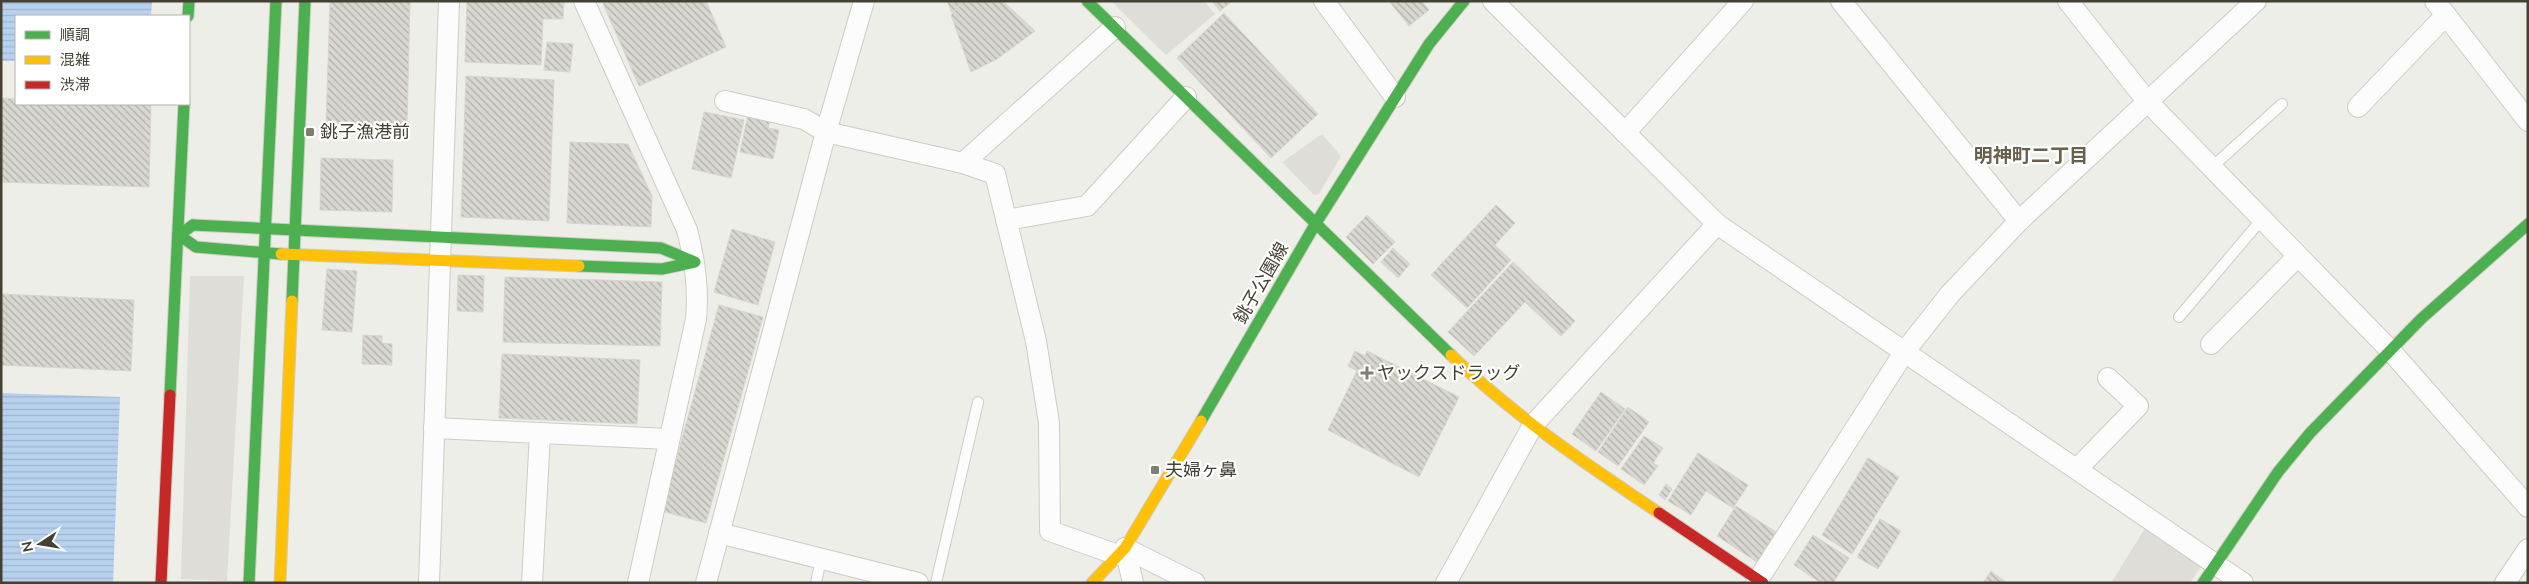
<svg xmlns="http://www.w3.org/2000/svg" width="2529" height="584" font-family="'Nunito Sans','Noto Sans JP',sans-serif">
	<defs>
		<pattern id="water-rules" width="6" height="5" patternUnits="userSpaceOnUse" patternTransform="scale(1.25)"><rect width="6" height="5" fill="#b7d1ee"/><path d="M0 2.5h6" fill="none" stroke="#9fb4cd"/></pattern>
		<pattern id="building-back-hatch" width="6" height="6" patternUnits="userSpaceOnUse" patternTransform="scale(1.25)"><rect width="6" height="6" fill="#d8d7d0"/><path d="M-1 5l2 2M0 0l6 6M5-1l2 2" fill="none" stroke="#b1b0aa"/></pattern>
	</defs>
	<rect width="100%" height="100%" fill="#eeeee8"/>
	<g fill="#deddd8">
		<path d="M1111 1H1204L1215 14 1166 55Z"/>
		<path d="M1322 134 1341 156 1319 194 1314 195 1282 162Z"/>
		<path d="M190 276H244L227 581 181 579Z"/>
		<path d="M2149 522 2206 559 2190 583H2111Z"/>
	</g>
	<g fill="url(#water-rules)">
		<path d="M1 1H152L151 16H16V61H1Z"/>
		<path d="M1 393 120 397 113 583H1Z"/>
	</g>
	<g fill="url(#building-back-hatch)" stroke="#d7d5ce">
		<path d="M330 1H410L407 127 326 125Z"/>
		<path d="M467 1H564L563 19H543L541 65 465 62Z"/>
		<path d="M602 1H706L726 47 639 86Z"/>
		<path d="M947 1H963L952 13Z"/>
		<path d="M964 1H1003L1035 31 997 59 971 72 951 15Z"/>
		<path d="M1212 1H1232L1220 11Z"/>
		<path d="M1389 1H1422L1429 10 1409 26Z"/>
		<path d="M1224 13 1318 114 1271 158 1177 58Z"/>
		<path d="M547 42 573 44 570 72 544 70Z"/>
		<path d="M466 76 554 80 549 221 461 217Z"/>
		<path d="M1 98 16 99V104H151L149 187 1 182Z"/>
		<path d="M704 112 744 120 731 178 692 169Z"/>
		<path d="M748 115 770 120 768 128 779 130 773 159 740 152Z"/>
		<path d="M570 142 628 144 652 196 651 227 567 223Z"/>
		<path d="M321 158 393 160 392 212 320 210Z"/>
		<path d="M1496 205 1515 223 1495 245 1511 260 1467 308 1431 275Z"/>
		<path d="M1367 215 1395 242 1373 264 1346 237Z"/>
		<path d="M732 229 775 242 758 305 714 292Z"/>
		<path d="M1393 248 1410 264 1398 278 1381 262Z"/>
		<path d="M1513 262 1575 321 1561 336 1525 302 1474 356 1448 332Z"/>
		<path d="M327 269 357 271 352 332 322 330Z"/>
		<path d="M458 275 484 276 483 312 457 311Z"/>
		<path d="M505 277 662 282 660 346 503 342Z"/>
		<path d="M1 294 134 300 131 371 1 365Z"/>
		<path d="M719 305 763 317 706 523 662 511Z"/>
		<path d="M363 335 382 336V343L392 344V365L362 364Z"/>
		<path d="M1355 351 1365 356 1367 351 1459 397 1419 477 1328 430 1357 371 1348 366Z"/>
		<path d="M502 354 640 360 637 424 499 418Z"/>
		<path d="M1601 392 1625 409 1596 451 1572 434Z"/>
		<path d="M1628 407 1649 422 1618 466 1598 452Z"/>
		<path d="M1644 436 1663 448 1653 463 1658 466 1644 485 1621 469Z"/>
		<path d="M1698 453 1748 485 1733 508 1706 491 1691 515 1668 501Z"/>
		<path d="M1868 458 1899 477 1852 554 1822 535Z"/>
		<path d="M1666 484 1672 489 1665 500 1659 495Z"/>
		<path d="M1736 506 1776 532 1757 562 1717 536Z"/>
		<path d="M1880 519 1901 531 1878 569 1857 557Z"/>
		<path d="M1813 535 1849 558 1833 583H1821L1794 565Z"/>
		<path d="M1991 571 2007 583H1983Z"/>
	</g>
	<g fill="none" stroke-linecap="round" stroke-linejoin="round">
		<defs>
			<g id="lane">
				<path d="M2212 167 2282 104"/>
				<path d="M2179 317 2262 219"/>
				<path d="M816 583 821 559"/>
				<path d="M936 583 978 402"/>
			</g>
			<g id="street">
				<path d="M584 1 687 230C695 260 699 288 696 319L638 583"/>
				<path d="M1324 1 1395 97"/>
				<path d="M1493 1 1717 224 2243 583"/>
				<path d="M1841 1 2019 221"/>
				<path d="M2068 1 2147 101 2390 350 2528 507"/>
				<path d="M2435 1 2528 121"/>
				<path d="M725 101 804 119 826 132 963 163 995 174 1036 341 1049 423 1050 531 1118 555"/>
				<path d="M2358 107 2446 15"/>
				<path d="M1625 133 1743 1"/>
				<path d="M963 163 1115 27"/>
				<path d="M1006 220 1087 206 1186 97"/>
				<path d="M2211 344 2298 256"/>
				<path d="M434 428 669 439"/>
				<path d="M2077 469 2138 406 2108 378"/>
				<path d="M719 533 918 583"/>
				<path d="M1125 548 1195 583"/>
				<path d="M1125 548 1133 583"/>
				<path d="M429 583 449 1"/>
				<path d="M532 583 540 433"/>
				<path d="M706 583 826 132 864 1"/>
				<path d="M1446 583 1533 425 1717 224"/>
				<path d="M1756 583 1905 351 1950 294 2019 221 2256 1"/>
				<path d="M2505 583 2528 549"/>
			</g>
			<g id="fast">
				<path d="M1087 1 1451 355"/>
				<path d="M188 16 189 1"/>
				<path d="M193 225 661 248 695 262 662 269 579 266"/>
				<path d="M193 225 179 235 196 247 281 254"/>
				<path d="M292 301 305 1"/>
				<path d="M170 395 184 104"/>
				<path d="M1201 421 1316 223 1429 44 1464 1"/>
				<path d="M249 583 276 1"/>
				<path d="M2203 583 2278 472 2310 433 2421 319 2528 224"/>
			</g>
			<g id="slow">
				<path d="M281 254 579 266"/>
				<path d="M1451 355C1514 416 1586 464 1659 513"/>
				<path d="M280 583 292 301"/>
				<path d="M1092 583 1125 548 1201 421"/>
			</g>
			<g id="jam">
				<path d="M1659 513 1763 583"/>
				<path d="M161 583 170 395"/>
			</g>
		</defs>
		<use href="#lane" stroke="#cdccc5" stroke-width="12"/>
		<use href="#street" stroke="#cdccc5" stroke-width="22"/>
		<use href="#fast" stroke="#ceccbf" stroke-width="13"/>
		<use href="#slow" stroke="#ceccbf" stroke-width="13"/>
		<use href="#jam" stroke="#ceccbf" stroke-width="13"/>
		<use href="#lane" stroke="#fcfcfc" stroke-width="10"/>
		<use href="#street" stroke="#fcfcfc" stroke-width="20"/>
		<use href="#fast" stroke="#4caf50" stroke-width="11"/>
		<use href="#slow" stroke="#ffc107" stroke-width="11"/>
		<use href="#jam" stroke="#c62828" stroke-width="11"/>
	</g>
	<g fill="#807d73" stroke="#fff" stroke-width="2">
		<rect x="305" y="127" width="10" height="10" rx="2.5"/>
		<path d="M1364.5 365.5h5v5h5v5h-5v5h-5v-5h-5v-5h5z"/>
		<rect x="1150" y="465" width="10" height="10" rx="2.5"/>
	</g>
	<g text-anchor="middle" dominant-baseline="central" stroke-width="4.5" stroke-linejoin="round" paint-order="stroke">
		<g font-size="18" fill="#454034" stroke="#fff" text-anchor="start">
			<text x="320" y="132">銚子漁港前</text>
			<text x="1377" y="373">ヤックスドラッグ</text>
			<text x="1165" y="470">夫婦ヶ鼻</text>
		</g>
		<g font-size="18" fill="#454034" stroke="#fff">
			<text transform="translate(1261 283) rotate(-60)">銚子公園線</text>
		</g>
		<g font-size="19" font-weight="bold" fill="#68604b" stroke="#fff">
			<text x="2031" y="156">明神町二丁目</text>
		</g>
	</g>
	<rect width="2529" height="584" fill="none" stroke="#454034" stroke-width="5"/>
	<rect x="15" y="15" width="175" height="90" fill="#ffffff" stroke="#b5b3ae"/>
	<rect x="25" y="31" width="25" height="8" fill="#4caf50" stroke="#b5b3ae"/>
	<text x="60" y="40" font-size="15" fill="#454034">順調</text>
	<rect x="25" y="56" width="25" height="8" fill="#ffc107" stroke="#b5b3ae"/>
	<text x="60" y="65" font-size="15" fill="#454034">混雑</text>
	<rect x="25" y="81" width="25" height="8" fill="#c62828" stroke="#b5b3ae"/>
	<text x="60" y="90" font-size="15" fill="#454034">渋滞</text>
	<g transform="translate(40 544) rotate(258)" stroke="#ffffff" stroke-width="4" paint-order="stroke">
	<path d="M0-4L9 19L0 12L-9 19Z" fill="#454034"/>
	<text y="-8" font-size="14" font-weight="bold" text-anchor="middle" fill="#454034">N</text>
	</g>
</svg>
